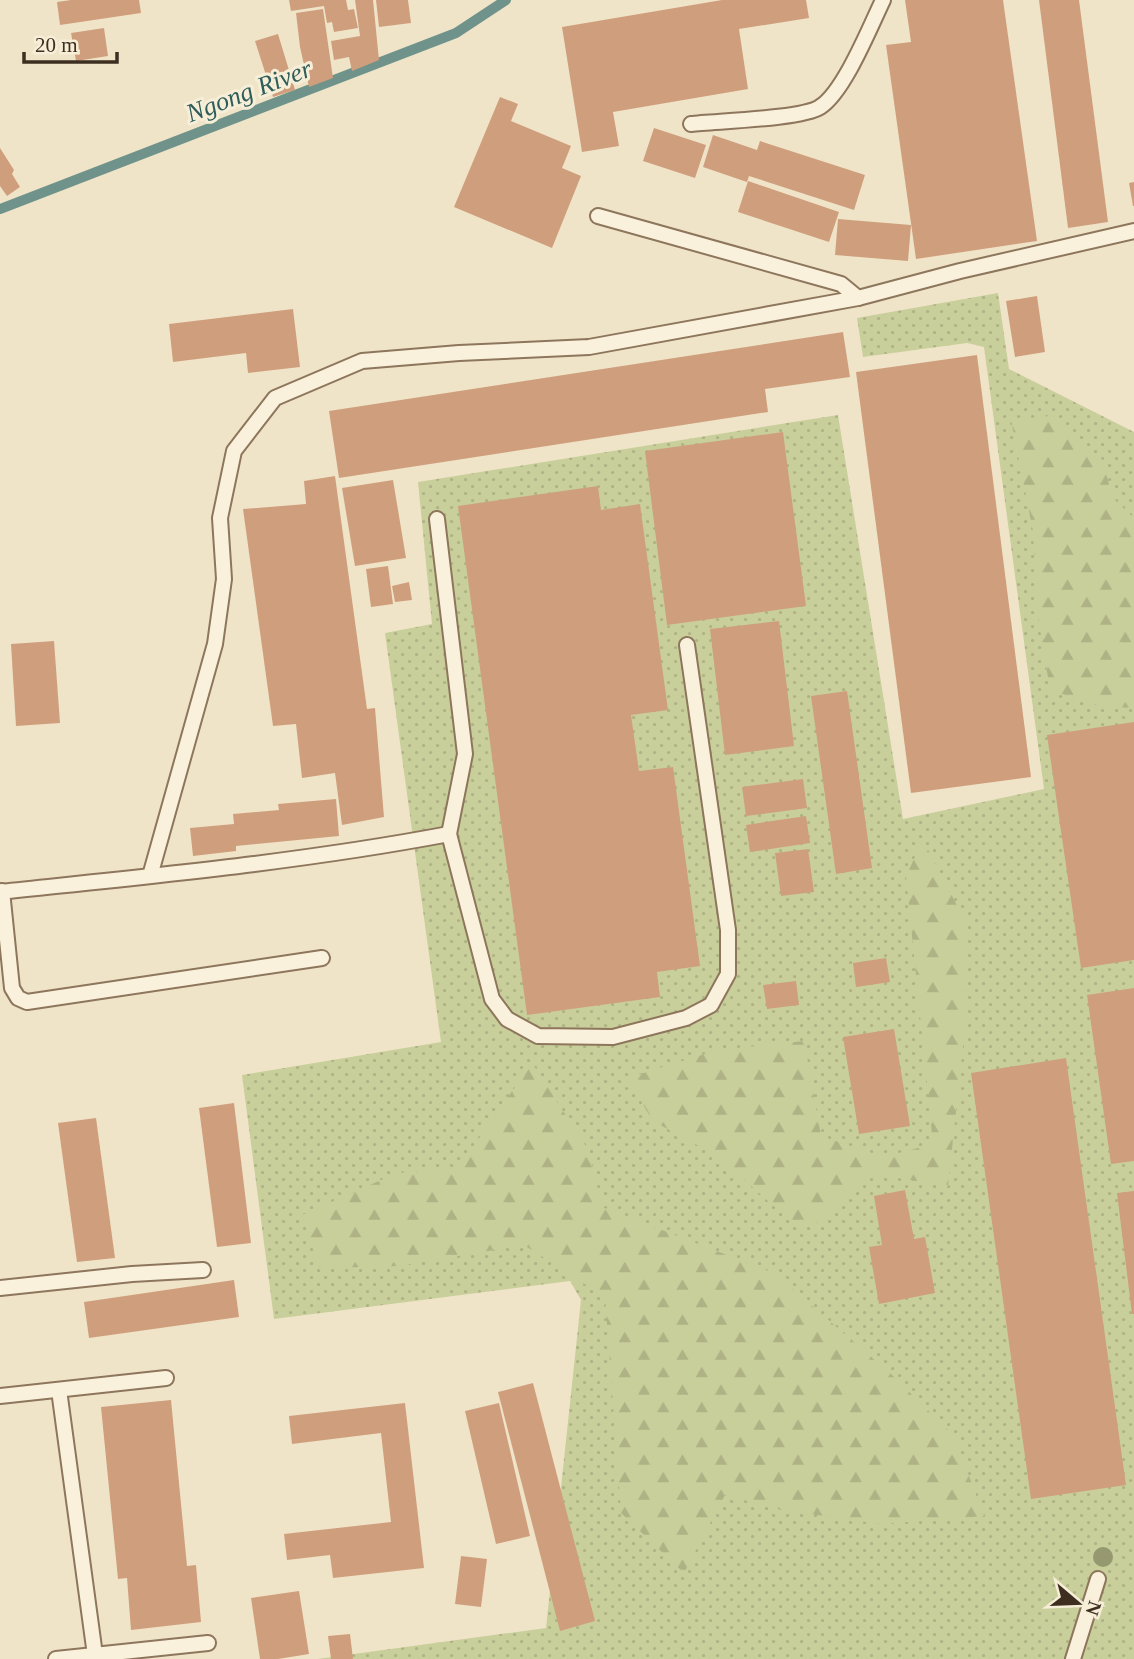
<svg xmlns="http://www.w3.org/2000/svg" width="1134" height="1659" font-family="Georgia,serif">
	<defs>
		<pattern id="grass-dots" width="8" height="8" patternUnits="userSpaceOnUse" patternTransform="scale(1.75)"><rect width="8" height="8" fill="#c9cf9b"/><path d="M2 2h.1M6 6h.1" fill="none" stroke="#aeb285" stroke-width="1.8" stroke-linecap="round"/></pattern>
		<pattern id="forest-firs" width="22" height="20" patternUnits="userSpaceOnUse" patternTransform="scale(1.75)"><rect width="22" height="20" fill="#c9cf9b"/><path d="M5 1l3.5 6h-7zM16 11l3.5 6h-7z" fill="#aeb285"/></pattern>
	</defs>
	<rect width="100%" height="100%" fill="#f0e4c8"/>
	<path fill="url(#grass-dots)" d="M998 293 1009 369 1134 432V1659H317L546 1628 581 1300 570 1281 274 1319 242 1075 441 1042 385 633 432 624 418 482 838 415 903 819 1044 789 984 347 967 343 863 357 857 318Z"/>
	<g fill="url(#forest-firs)">
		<path d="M1049 416 1103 460 1112 497 1134 518V708L1100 706 1050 690 1037 610 1033 531 1011 420Z"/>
		<path d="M923 840 965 921 966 1019 948 1186 868 1173 829 1216 801 1230 717 1156 653 1121 627 1078 718 1050 804 1041 821 1136 884 1157 933 1144 906 876Z"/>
		<path d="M532 1063 589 1151 602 1207 774 1273 891 1374 954 1436 984 1516 881 1524 782 1510 725 1495 684 1573 621 1513 605 1297 524 1245 399 1266 320 1268 302 1215 397 1173 458 1168Z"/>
	</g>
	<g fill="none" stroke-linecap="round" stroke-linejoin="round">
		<path stroke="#6f938a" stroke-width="10" d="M0 209 456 33 506 0"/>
	</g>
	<g fill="#cf9f7d">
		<path d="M71 0H139L141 13 60 25 57 2Z"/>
		<path d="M289 0H346L348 10 354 9 358 28 334 32 332 22 327 23 324 6 291 11Z"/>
		<path d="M355 0H373L379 60 352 71 349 57 334 60 331 41 360 36Z"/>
		<path d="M376 0H408L411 23 379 27Z"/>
		<path d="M722 0H806L809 18 739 29 748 89 613 112 619 146 582 152 562 27Z"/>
		<path d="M905 0H1003L1037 241 916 259 886 45 911 42Z"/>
		<path d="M1039 0H1079L1108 222 1068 228Z"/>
		<path d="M323 9 333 78 309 87 300 47 296 13Z"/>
		<path d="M104 28 108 56 76 61 71 33Z"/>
		<path d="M278 34 295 90 273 97 255 41Z"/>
		<path d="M500 97 518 104 511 121 571 146 562 168 581 176 552 248 454 207Z"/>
		<path d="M654 128 706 145 695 178 643 161Z"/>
		<path d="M713 135 757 150 760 141 865 175 854 210 749 176 747 182 703 167Z"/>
		<path d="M0 148 14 170 12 174 20 187 7 196 0 186Z"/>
		<path d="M748 181 839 212 829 242 738 212Z"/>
		<path d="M1134 182V206H1133L1129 183Z"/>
		<path d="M838 219 911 225 908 261 835 255Z"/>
		<path d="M1037 296 1045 352 1015 357 1006 301Z"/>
		<path d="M293 309 300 367 248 373 246 353 173 362 169 324Z"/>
		<path d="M843 332 850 377 765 389 768 412 339 478 329 411Z"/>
		<path d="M977 355 1031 777 911 793 856 372Z"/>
		<path d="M783 432 806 606 667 625 645 451Z"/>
		<path d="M335 476 367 709 375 708 384 817 342 825 335 773 302 778 296 724 273 726 243 509 306 504 304 481Z"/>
		<path d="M393 480 406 558 355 566 342 488Z"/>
		<path d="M598 486 601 510 640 504 668 710 631 715 639 771 673 767 700 966 657 972 660 997 527 1015 458 506Z"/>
		<path d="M388 566 393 604 371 607 366 569Z"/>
		<path d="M409 582 412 600 395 602 392 586Z"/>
		<path d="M779 621 794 746 725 755 710 629Z"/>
		<path d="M54 641 60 723 16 726 11 644Z"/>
		<path d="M847 691 872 868 836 874 811 696Z"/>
		<path d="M1134 722V960L1081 968 1047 735Z"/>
		<path d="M803 779 807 808 746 816 742 787Z"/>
		<path d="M336 799 339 836 236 846V851L193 856 190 828 234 824 233 814 279 810 278 804Z"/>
		<path d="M806 816 810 843 750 852 746 825Z"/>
		<path d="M808 849 814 892 781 896 775 853Z"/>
		<path d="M886 958 890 982 856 987 853 963Z"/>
		<path d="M796 981 799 1005 767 1009 763 985Z"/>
		<path d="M1134 988V1161L1111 1164 1087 995Z"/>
		<path d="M894 1029 910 1126 859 1134 843 1037Z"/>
		<path d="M1066 1058 1126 1485 1031 1499 971 1073Z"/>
		<path d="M234 1103 251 1243 217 1247 199 1108Z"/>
		<path d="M96 1118 115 1258 77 1262 58 1123Z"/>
		<path d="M905 1190 914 1239 925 1237 935 1293 879 1304 869 1247 882 1245 874 1196Z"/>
		<path d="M1134 1191V1314H1132L1117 1193Z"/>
		<path d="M234 1280 239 1317 89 1338 84 1302Z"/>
		<path d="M533 1383 595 1621 560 1631 498 1392Z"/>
		<path d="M171 1400 187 1566 196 1565 201 1622 131 1630 127 1578 118 1579 101 1407Z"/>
		<path d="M405 1403 424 1568 333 1578 330 1555 287 1560 284 1534 391 1522 381 1433 292 1444 289 1416Z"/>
		<path d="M499 1403 530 1536 496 1544 465 1411Z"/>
		<path d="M461 1556 487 1559 481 1607 455 1604Z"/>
		<path d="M299 1591 309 1654 278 1659H260L251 1598Z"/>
		<path d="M350 1634 353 1659H331L328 1636Z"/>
	</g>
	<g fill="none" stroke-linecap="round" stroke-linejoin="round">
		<defs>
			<g id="lane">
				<path d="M691 124C716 121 802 119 820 107 844 92 870 27 883 0"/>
				<path d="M598 216 841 284 858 298"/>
				<path d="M437 519 465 754 449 834"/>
				<path d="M150 876 215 644 224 579 220 518 234 451 275 398 362 361 459 353 589 347 858 298 960 271 1134 231"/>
				<path d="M2 891 12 988 18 998 27 1002 322 958"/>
				<path d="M0 892C150 876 301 862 449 834L492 999 507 1019 538 1036 613 1037 686 1018 711 1005 728 974V930L687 645"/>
				<path d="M0 1288 132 1274 203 1270"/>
				<path d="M59 1390 95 1655"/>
				<path d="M0 1396 166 1378"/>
				<path d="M56 1659 208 1643"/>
				<path d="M1073 1659 1098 1579"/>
			</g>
		</defs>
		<use href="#lane" stroke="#8d765c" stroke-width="18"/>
		<use href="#lane" stroke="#faf1dc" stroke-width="14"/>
	</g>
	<circle fill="#96986f" cx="1103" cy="1557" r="10"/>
	<g text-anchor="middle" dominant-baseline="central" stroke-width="6" stroke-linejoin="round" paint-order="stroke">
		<g font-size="26" font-style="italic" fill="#2f5d5a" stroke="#f7eed8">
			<text transform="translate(249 91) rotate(-21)">Ngong River</text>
		</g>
	</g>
	<g transform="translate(1078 1603) rotate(109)" stroke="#f7eed8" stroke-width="5" paint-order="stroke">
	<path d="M0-5L12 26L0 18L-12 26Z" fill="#3d2e20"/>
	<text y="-10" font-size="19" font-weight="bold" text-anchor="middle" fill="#3d2e20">N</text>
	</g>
	<path d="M24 52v10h93v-10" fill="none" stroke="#3d2e20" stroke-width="3.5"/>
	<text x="35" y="52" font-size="21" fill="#3d2e20" stroke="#f7eed8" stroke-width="5" paint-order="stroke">20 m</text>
</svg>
